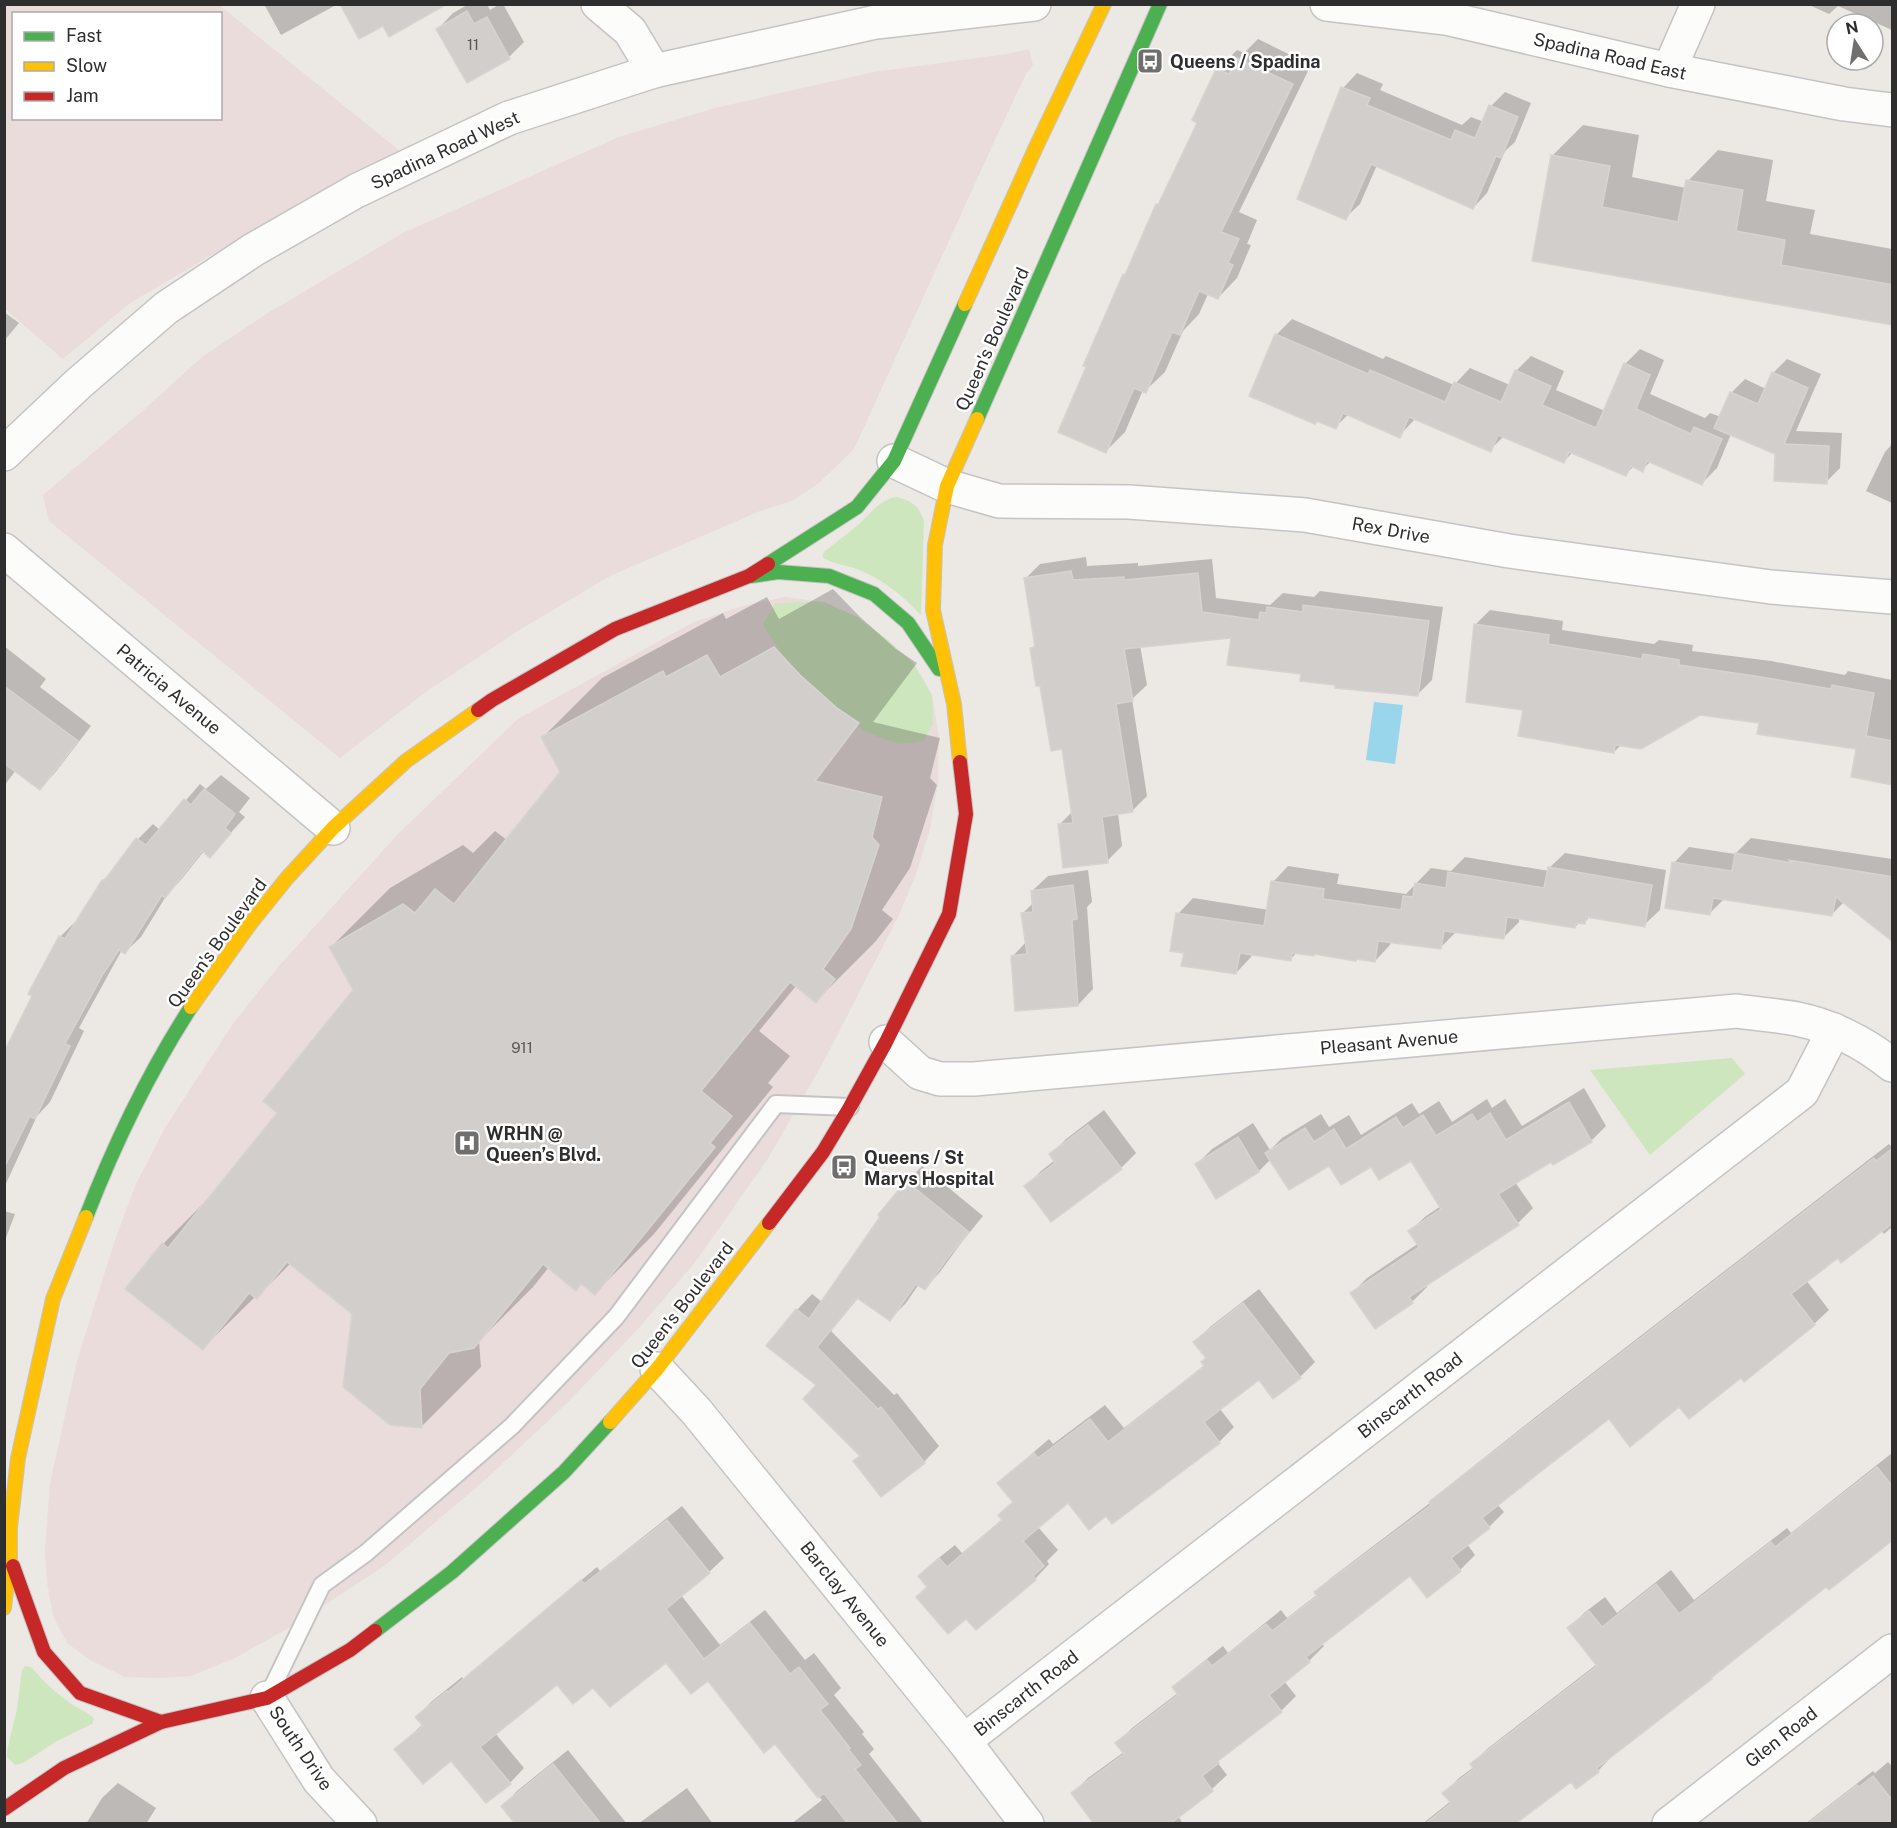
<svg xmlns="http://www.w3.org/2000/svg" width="1897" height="1828" font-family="'Public Sans',sans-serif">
	<rect width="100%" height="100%" fill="#ece8e4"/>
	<g fill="#e9dcdb" fill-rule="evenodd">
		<path d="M5 5H219L400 151 280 215 130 303 63 359 5 309ZM14 14H220V118H14Z"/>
		<path d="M1029 49 1033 65 1026 74 999 131 854 449 819 483 792 501 760 511 610 576 521 629 427 691 340 758 49 521 43 495 146 408 202 357 268 313 403 233 619 137 715 108 874 72 1007 54Z"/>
		<path d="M785 597 824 602 857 617 889 641 914 664 932 695 939 737 938 783 930 829 915 877 898 917 825 1059 767 1160 696 1261 638 1329 568 1402 485 1480 384 1566 296 1624 233 1659 191 1676 159 1678 125 1677 90 1660 67 1643 53 1616 47 1582 45 1550 50 1484 77 1361 115 1240 136 1184 166 1126 206 1065 235 1021 279 966 397 835 518 719 694 622 743 606Z"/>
	</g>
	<g fill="#cee6be">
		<path d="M897 497C913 502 917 504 924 520L921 615C903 596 883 579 857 569 846 565 832 564 822 557L824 552C835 543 847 534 858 525 870 514 880 499 897 497Z"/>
		<path d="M794 602H824L857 617 889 641 914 664 932 695 933 724 924 740C920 741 915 743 910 743 854 745 787 669 763 624L775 604Z"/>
		<path d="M1732 1058 1745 1074 1650 1155 1590 1070Z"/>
		<path d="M25 1666 31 1667C43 1681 55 1692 70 1703 78 1709 89 1712 94 1719L92 1724 57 1741 23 1763 15 1765 7 1757V1751L17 1709 22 1670Z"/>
	</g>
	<path fill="#99d6ec" d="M1374 702 1403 705 1395 764 1366 760Z"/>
	<g fill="#0003">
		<path d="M264 4H338L281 35Z"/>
		<path d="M469 4H487L490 10 500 4H503L524 42 509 57 467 81 438 29 453 13Z"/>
		<path d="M1807 4H1892V30L1838 6 1829 14Z"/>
		<path d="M1258 39 1311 65 1239 212 1257 220 1247 244 1251 245 1237 278 1218 298 1208 294 1199 314 1183 331 1165 372 1145 391 1143 390 1125 432 1106 451 1124 275 1130 269 1157 205 1162 201 1199 122 1194 119 1218 69 1237 50 1244 53Z"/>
		<path d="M1357 73 1383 84 1380 90 1462 125 1471 117 1484 122 1491 106 1505 92 1531 103 1515 142 1505 151 1487 193 1473 208 1377 165 1360 204 1345 218 1299 198 1343 88Z"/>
		<path d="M1583 125 1639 135 1632 177 1686 188 1688 181 1718 150 1773 160 1766 201 1815 210 1810 234 1892 249V324L1533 260 1552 156Z"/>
		<path d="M4 312 19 323 4 341Z"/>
		<path d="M1292 319 1383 359 1386 356 1454 385 1470 368 1510 385 1516 371 1531 356 1564 371 1556 390 1605 411 1625 364 1640 349 1664 360 1650 394 1705 418 1710 413 1721 417 1731 393 1745 379 1766 389 1773 373 1787 359 1821 374 1796 431 1842 433 1840 468 1826 482 1777 453 1731 434 1717 468 1702 483 1651 461 1642 470 1634 466 1626 474 1573 452 1564 461 1504 436 1490 450 1416 418 1399 436 1349 414 1335 427 1251 395 1277 334Z"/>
		<path d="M1892 444V503L1866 491 1885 452Z"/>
		<path d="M1086 557 1087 566 1138 563V566L1212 559 1216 598 1270 605 1283 593 1314 597 1320 591 1443 607 1432 680 1417 695 1337 684 1302 673 1232 636 1140 645 1147 685 1132 699 1147 796 1132 811 1118 813 1122 846 1107 861 1059 825 1073 811 1063 748 1041 684 1032 648 1036 644 1025 579 1040 564Z"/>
		<path d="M833 589 859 616 896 649 917 663 873 722 940 738 930 778 937 785 910 868 882 910 893 919 875 942 816 1001 796 986 759 1031 790 1056 768 1083 773 1087 654 1234 595 1293 582 1283 576 1289 549 1267 533 1287 479 1341 481 1367 422 1426 354 1313 291 1263 257 1297 256 1296 203 1348 163 1244 214 1193 279 1113 355 990 330 948 390 888 463 845 473 853 495 831 507 840 562 772 543 737 602 678 723 613 726 619 767 597 779 619Z"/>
		<path d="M1490 610 1563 621 1562 630 1654 644 1659 640 1693 645 1692 651 1771 661 1845 675 1848 671 1892 680V783L1858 748 1761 721 1700 713 1621 745 1614 752 1524 708 1475 625Z"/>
		<path d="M4 646 46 679 40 687 91 726 54 774 40 788 16 770 4 786Z"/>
		<path d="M221 775 250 798 239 812 245 817 210 856 204 851 180 881 168 893 141 937 125 952 122 950 118 957 79 1028 84 1031 50 1102 37 1116 4 1188V1055L34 996 30 994 60 937 76 921 77 922 103 880 113 871 138 839 153 824 160 830 200 784 206 789Z"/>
		<path d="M1751 838 1892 859V940L1844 902 1832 914 1725 898 1710 913 1674 863 1689 847 1735 854Z"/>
		<path d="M1565 853 1666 870 1660 910 1644 925 1590 916 1585 922H1580L1575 927 1519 918V922L1503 938 1457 931 1441 947 1391 941 1390 945 1375 961 1357 958 1356 960 1315 953 1297 952 1291 959 1252 953 1251 957 1236 973 1185 952 1178 914 1193 898 1269 910 1273 882 1288 866 1339 874 1337 884 1406 894 1431 868 1451 871 1465 857 1549 871V868Z"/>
		<path d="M1088 870 1092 902 1087 907 1093 989 1078 1005 1013 956 1026 942 1022 914 1034 902 1032 891 1048 876Z"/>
		<path d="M1584 1088 1606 1126 1591 1141 1552 1160 1515 1182 1533 1208 1518 1223 1425 1284 1427 1287 1412 1302 1352 1293 1367 1278 1419 1243 1410 1231 1426 1216 1441 1206 1411 1158 1371 1165 1271 1159 1259 1171 1217 1197 1197 1164 1212 1149 1253 1123 1270 1150 1282 1138 1321 1114 1329 1127 1349 1115 1361 1135 1412 1103 1419 1114 1439 1101 1452 1122 1487 1099 1492 1108 1505 1099 1522 1126Z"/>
		<path d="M1104 1110 1136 1153 1121 1168 1026 1186 1041 1171 1055 1160 1051 1154 1066 1139Z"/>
		<path d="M1889 1144 1892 1147V1227L1884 1234 1881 1230 1838 1255 1806 1280 1829 1310 1814 1324 1744 1380 1741 1376 1680 1405 1609 1417 1497 1504 1504 1512 1489 1527 1467 1544 1475 1555 1460 1570 1427 1596 1411 1574 1321 1643 1324 1646 1309 1661 1284 1681 1296 1696 1281 1711 1229 1750 1217 1762 1227 1775 1212 1789 1178 1816 1183 1824H1095L1073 1793 1088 1778 1124 1752 1117 1743 1132 1728 1178 1693 1174 1687 1189 1673 1223 1646 1228 1653 1281 1610 1287 1618 1318 1594 1316 1592 1331 1578 1430 1503 1446 1488 1533 1419Z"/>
		<path d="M922 1166 983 1216 961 1243 940 1272 925 1288 919 1284 906 1303 890 1319 859 1297 831 1331 894 1395 897 1393 939 1446 924 1462 861 1455 818 1385 797 1310 812 1294 822 1302 882 1216 880 1215 907 1182Z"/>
		<path d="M4 1211 15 1214 4 1243Z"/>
		<path d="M1259 1289 1315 1362 1300 1377 1274 1397 1259 1378 1220 1409 1234 1427 1219 1442 1112 1522 1106 1514 1068 1501 1038 1527 1058 1550 1047 1561 1049 1564 1035 1579 966 1616 929 1586 920 1576 935 1561 955 1545 962 1553 1003 1519 1014 1501 999 1483 1014 1469 1049 1439 1053 1444 1105 1405 1124 1428 1205 1365 1208 1357 1195 1342 1210 1327Z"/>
		<path d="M1892 1453V1538L1827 1585 1613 1755 1598 1771 1571 1780 1505 1824H1422L1451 1801 1444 1793 1459 1778 1474 1767 1472 1764 1487 1749 1597 1664 1569 1628 1584 1613 1605 1597 1617 1613 1671 1570 1694 1600 1787 1528 1791 1533Z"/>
		<path d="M682 1506 724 1558 709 1572 681 1595 720 1645 765 1610 805 1660 814 1653 841 1688 834 1695 864 1732 862 1734 874 1749 869 1754 924 1824H791L822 1800 776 1742 708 1679 667 1661 593 1686 557 1683 495 1733 524 1768 510 1783 451 1759 396 1749 423 1724 417 1717 431 1702 462 1677 463 1679 597 1567 600 1571Z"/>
		<path d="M568 1750 627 1824H517L503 1806 517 1791Z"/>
		<path d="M1888 1762 1891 1765 1892 1764V1824H1805L1873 1771 1875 1773Z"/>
		<path d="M118 1783 156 1808 146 1824H86L102 1798Z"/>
		<path d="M687 1788 713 1824H638Z"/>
	</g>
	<g fill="#d1cecb" stroke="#d7d4d0" stroke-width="1.5">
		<path d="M340 4H447L389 37 383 26 359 39Z"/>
		<path d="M467 11 474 24 487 17 510 59 467 83 436 29Z"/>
		<path d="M1237 58 1293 84 1221 232 1239 239 1228 263 1233 265 1218 299 1199 291 1180 335 1172 332 1146 393 1134 388 1106 453 1058 432 1086 367 1083 366 1123 274 1125 275 1156 204 1158 205 1197 123 1192 120 1216 69 1229 74Z"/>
		<path d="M1341 87 1370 98 1367 105 1451 140 1455 130 1475 138 1489 105 1518 117 1501 158 1496 156 1473 209 1371 164 1346 220 1297 199Z"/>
		<path d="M1551 155 1610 166 1602 207 1678 222 1686 180 1743 190 1736 231 1785 240 1781 265 1893 285V325L1532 261Z"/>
		<path d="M1275 334 1368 374 1370 370 1445 402 1454 382 1501 402 1515 370 1551 386 1542 405 1596 428 1624 363 1650 375 1636 409 1691 434 1694 427 1722 439 1702 485 1647 461 1643 472 1631 466 1626 476 1569 452 1564 463 1498 435 1491 452 1409 417 1400 438 1343 413 1336 429 1317 421 1315 424 1249 396Z"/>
		<path d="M1772 372 1808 388 1784 444 1829 446 1827 484 1774 481 1775 454 1714 428 1730 392 1758 404Z"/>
		<path d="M1071 571 1073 580 1124 577V580L1198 573 1202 612 1259 620 1260 612 1266 613 1267 607 1303 612V605L1429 621 1418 696 1335 688V685L1300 681 1301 674 1227 665 1231 638 1124 649 1133 701 1116 704 1133 812 1102 817 1108 863 1063 868 1058 824 1073 823 1062 749 1051 751 1040 686H1036L1030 648 1035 647 1024 578Z"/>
		<path d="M1474 624 1549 635 1548 644 1642 659 1643 654 1679 660V665L1755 676 1831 689 1832 685 1874 693 1866 736 1893 741V785L1851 777 1856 749 1757 734 1759 723 1700 715 1641 749 1615 745 1614 753 1518 736 1523 710 1466 702Z"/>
		<path d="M774 647 800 675 837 708 859 723 815 781 882 797 872 837 879 845 851 929 823 969 835 979 816 1003 790 982 701 1091 732 1116 710 1143 715 1147 595 1295 581 1284 576 1291 543 1264 474 1348 449 1353 420 1389 422 1428 390 1425 343 1387 352 1314 287 1262 257 1299 249 1293 203 1350 125 1289 162 1243 168 1248 277 1113 263 1101 353 990 329 947 403 904 415 913 435 889 454 904 560 772 541 737 663 671 666 677 707 655 720 677Z"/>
		<path d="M4 686 78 741 40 790 4 763Z"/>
		<path d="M204 789 235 814 225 828 231 833 210 858 202 851 165 898 162 895 125 954 119 950 103 974 65 1044 70 1046 35 1119 30 1116 4 1168V1052L32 996 28 994 59 936 65 939 102 880 104 881 136 838 146 845 184 799 191 805Z"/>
		<path d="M1735 853 1792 863 1789 860 1893 877V942L1836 897 1832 916 1713 898 1710 915 1665 908 1672 862 1732 871Z"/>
		<path d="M1548 867 1652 885 1645 927 1586 917 1585 924 1576 923 1575 928 1507 917 1504 939 1444 931 1441 949 1378 941 1375 962 1356 959V961L1314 954V956L1292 953 1291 961 1240 953 1236 974 1181 966 1184 953 1170 951 1176 913 1264 926 1271 881 1324 889 1323 899 1401 910 1403 896 1413 897 1415 883 1446 888 1448 872 1544 888Z"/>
		<path d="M1073 885 1077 919 1072 920 1078 1006 1015 1011 1011 956 1027 954 1021 913 1033 912 1031 891Z"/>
		<path d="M1569 1102 1592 1142 1553 1165 1551 1162 1498 1194 1519 1225 1409 1297 1413 1303 1375 1329 1350 1293 1419 1247 1408 1231 1441 1209 1411 1161 1379 1180 1371 1167 1341 1185 1329 1166 1289 1190 1265 1153 1305 1128 1314 1142 1334 1129 1346 1149 1396 1117 1403 1128 1423 1115 1436 1136 1472 1114 1477 1122 1490 1113 1506 1140Z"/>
		<path d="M1088 1125 1122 1169 1051 1222 1024 1186 1055 1163 1049 1154Z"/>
		<path d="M1238 1137 1259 1172 1216 1199 1195 1164Z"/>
		<path d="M1893 1148V1223L1841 1263 1838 1258 1791 1294 1815 1325 1744 1382 1741 1378 1689 1419 1679 1407 1630 1447 1609 1419 1544 1469 1482 1518 1490 1528 1451 1558 1461 1571 1427 1598 1410 1576 1306 1657 1310 1662 1269 1695 1282 1712 1218 1761 1219 1763 1202 1776 1213 1791 1170 1824H1094L1071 1793 1124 1754 1115 1743 1178 1695 1172 1687 1207 1660 1212 1666 1266 1624 1272 1631 1317 1596 1314 1592 1431 1505 1429 1502 1516 1434 1874 1158 1876 1161Z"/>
		<path d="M906 1181 969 1232 946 1260 925 1290 916 1284 890 1321 857 1298 817 1347 878 1409 881 1407 925 1463 881 1497 853 1461 860 1456 803 1399 816 1385 766 1346 796 1309 809 1319 880 1217 878 1215Z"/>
		<path d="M1243 1303 1301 1378 1273 1399 1259 1380 1204 1422 1220 1443 1112 1524 1106 1516 1089 1530 1068 1503 1023 1541 1044 1566 1033 1576 1036 1580 976 1630 966 1619 948 1634 916 1597 927 1587 918 1576 939 1558 947 1567 1002 1520 998 1515 1013 1502 997 1483 1034 1453 1038 1458 1090 1419 1108 1442 1204 1366 1201 1362 1206 1358 1193 1342Z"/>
		<path d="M1877 1467 1893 1487V1540L1829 1590 1826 1587 1711 1678 1712 1679 1597 1768 1599 1772 1576 1789 1571 1782 1515 1824H1425L1451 1803 1442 1793 1474 1769 1470 1764 1597 1666 1567 1628 1589 1611 1602 1627 1656 1584 1679 1614 1771 1542 1775 1547Z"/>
		<path d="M667 1520 710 1573 666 1609 704 1659 750 1623 790 1674 799 1667 828 1704 820 1710 850 1748 848 1749 861 1765 855 1769 898 1824H848L824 1793 818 1798 775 1744 764 1753 708 1681 691 1694 666 1663 610 1707 593 1688 573 1704 557 1685 480 1747 511 1784 486 1803 451 1761 423 1784 394 1749 423 1726 415 1717 447 1691 448 1692 581 1580 584 1584Z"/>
		<path d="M553 1764 601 1824H515L501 1806Z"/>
		<path d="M1873 1776 1893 1801V1824H1807L1857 1785 1859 1787Z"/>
	</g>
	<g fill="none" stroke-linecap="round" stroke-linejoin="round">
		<defs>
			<path id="lane" d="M270 1692 322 1585 366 1553 512 1426 616 1317 776 1104 850 1107"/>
			<g id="street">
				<path d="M598 4 630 31 654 71"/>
				<path d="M1327 4 1446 18 1669 70 1844 104 1892 110"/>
				<path d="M1669 70 1698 4"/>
				<path d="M4 454 78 384 166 308 253 250 356 191 509 118 654 71 876 22 1034 4"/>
				<path d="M894 461 947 486 999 501 1129 502 1305 515 1509 551 1771 587 1892 597"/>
				<path d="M4 550 333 828"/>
				<path d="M886 1042 920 1073 940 1079H974L1737 1011C1756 1014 1777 1015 1797 1019 1831 1026 1865 1043 1892 1065"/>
				<path d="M657 1369 696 1411 964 1741 1027 1824"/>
				<path d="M267 1698 319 1780 360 1824"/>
				<path d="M964 1741 1802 1092 1834 1030"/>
				<path d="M1669 1824 1892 1651"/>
			</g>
			<g id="fast">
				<path d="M977 419 1160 4"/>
				<path d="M768 564 857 507 894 461 965 304"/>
				<path d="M751 576 778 572 829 576 874 594 908 623 939 669"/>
				<path d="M86 1217C114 1145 149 1072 191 1007"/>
				<path d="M375 1631 452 1572 564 1472 610 1422"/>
			</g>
			<g id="slow">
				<path d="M965 304 1036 147 1104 4"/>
				<path d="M960 762 954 704 933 610 935 545 947 486 977 419"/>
				<path d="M191 1007 250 924 287 878 333 828 406 761 478 710"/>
				<path d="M610 1422 657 1369 769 1223"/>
				<path d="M4 1608 10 1558V1528L18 1458 53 1299 86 1217"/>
			</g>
			<g id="jam">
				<path d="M478 710 492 700 615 629 749 576 768 564"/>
				<path d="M769 1223 823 1152 850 1107 886 1042 949 914 966 814 960 762"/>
				<path d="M13 1566 44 1652 80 1693 161 1722"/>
				<path d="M4 1809 64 1768 161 1722 267 1698 350 1650 375 1631"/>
			</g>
		</defs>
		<use href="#lane" stroke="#c5c4c5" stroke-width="20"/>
		<use href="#street" stroke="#c5c4c5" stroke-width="36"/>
		<use href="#fast" stroke="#c5c4c5" stroke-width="16"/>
		<use href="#slow" stroke="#c5c4c5" stroke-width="16"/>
		<use href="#jam" stroke="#c5c4c5" stroke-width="16"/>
		<use href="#lane" stroke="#fcfcfb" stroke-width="16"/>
		<use href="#street" stroke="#fcfcfb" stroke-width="33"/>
		<use href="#fast" stroke="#4caf50" stroke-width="14"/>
		<use href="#slow" stroke="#ffc107" stroke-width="14"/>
		<use href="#jam" stroke="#c62828" stroke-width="14"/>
	</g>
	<defs>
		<symbol id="bus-square" viewBox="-11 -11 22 22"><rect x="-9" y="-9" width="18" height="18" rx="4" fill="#706f6e" stroke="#fff"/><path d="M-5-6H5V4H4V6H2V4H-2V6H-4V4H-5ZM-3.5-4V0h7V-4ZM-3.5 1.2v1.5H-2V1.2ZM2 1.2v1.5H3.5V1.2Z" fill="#fff"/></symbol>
		<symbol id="hospital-square" viewBox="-11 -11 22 22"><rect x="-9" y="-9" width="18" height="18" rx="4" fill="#706f6e" stroke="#fff"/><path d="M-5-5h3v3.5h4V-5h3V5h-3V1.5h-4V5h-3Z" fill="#fff"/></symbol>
	</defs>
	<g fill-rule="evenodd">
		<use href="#bus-square" x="1135" y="46" width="30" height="30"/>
		<use href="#hospital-square" x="452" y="1128" width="30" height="30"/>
		<use href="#bus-square" x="829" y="1152" width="30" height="30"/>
	</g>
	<g text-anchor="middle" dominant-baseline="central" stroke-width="5" stroke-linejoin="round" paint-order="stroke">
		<g font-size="15" fill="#585857">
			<text x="473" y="44">11</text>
			<text x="522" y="1047">911</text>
		</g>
		<g font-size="18" fill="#2e2e2e" stroke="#fff">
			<text transform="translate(1610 56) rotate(13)">Spadina Road East</text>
			<text transform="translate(445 150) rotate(-25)">Spadina Road West</text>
			<text transform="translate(992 339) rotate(-66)">Queen's Boulevard</text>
			<text transform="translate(1391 530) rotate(10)">Rex Drive</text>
			<text transform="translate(169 689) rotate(40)">Patricia Avenue</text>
			<text transform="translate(217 943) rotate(-54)">Queen's Boulevard</text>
			<text transform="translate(1389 1042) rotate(-5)">Pleasant Avenue</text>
			<text transform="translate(682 1305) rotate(-52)">Queen's Boulevard</text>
			<text transform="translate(1410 1395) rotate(-38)">Binscarth Road</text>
			<text transform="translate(845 1594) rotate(51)">Barclay Avenue</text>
			<text transform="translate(1026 1693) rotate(-38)">Binscarth Road</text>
			<text transform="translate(1781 1737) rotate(-38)">Glen Road</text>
			<text transform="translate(301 1748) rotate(56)">South Drive</text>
		</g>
		<g font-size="18" font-weight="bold" fill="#2e2e2e" stroke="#fff" text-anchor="start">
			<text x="1170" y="61">Queens / Spadina</text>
			<text x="486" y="1133">WRHN @<tspan x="486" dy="21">Queen’s Blvd.</tspan></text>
			<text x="864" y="1157">Queens / St<tspan x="864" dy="21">Marys Hospital</tspan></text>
		</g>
	</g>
	<rect width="1897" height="1828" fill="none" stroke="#2e2e2e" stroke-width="12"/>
	<rect x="12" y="12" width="210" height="108" fill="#ffffff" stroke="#ababab" stroke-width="1.5"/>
	<rect x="24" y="32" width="30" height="9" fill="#4caf50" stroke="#ababab" stroke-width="1.5"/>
	<text x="66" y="42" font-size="18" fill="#2e2e2e">Fast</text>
	<rect x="24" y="62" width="30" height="9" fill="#ffc107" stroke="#ababab" stroke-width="1.5"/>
	<text x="66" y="72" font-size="18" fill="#2e2e2e">Slow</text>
	<rect x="24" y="92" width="30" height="9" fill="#c62828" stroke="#ababab" stroke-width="1.5"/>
	<text x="66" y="102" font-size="18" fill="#2e2e2e">Jam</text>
	<g transform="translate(1855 42) rotate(348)"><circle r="28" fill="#ffffff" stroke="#ababab" stroke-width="1.5"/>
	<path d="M0-4.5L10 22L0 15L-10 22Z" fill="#706f6e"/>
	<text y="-9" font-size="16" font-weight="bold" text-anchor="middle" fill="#2e2e2e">N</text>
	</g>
</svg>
